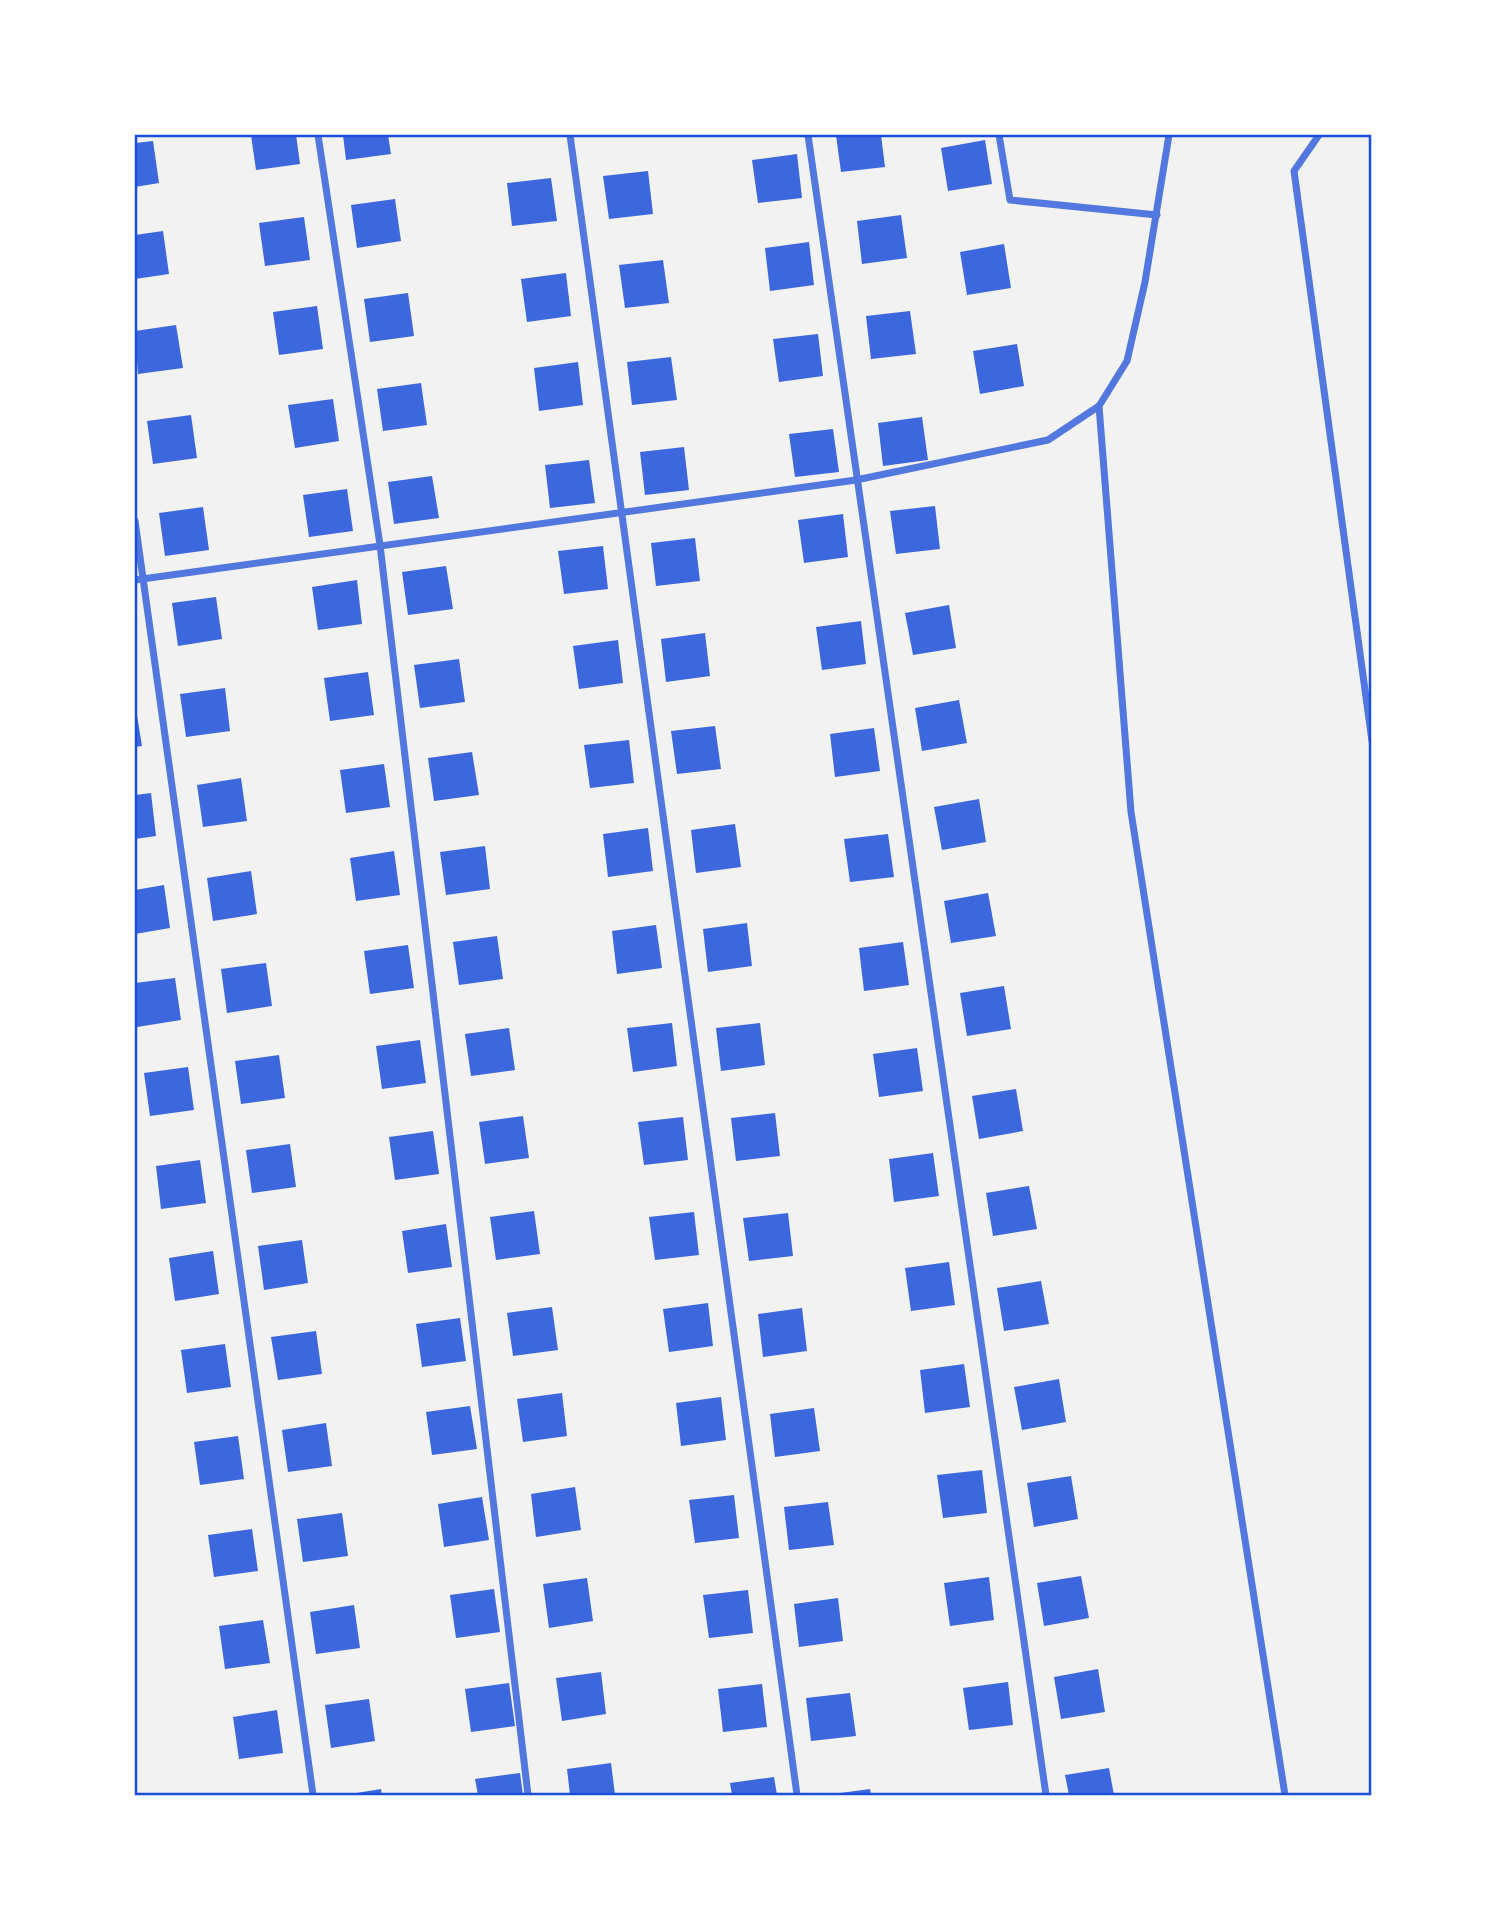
<svg xmlns="http://www.w3.org/2000/svg" width="1507" height="1930" font-family="Manrope,sans-serif">
	<rect width="100%" height="100%" fill="#f2f2f2"/>
	<g fill="#3d67dc">
		<path d="M251 135H296L300 164 256 170Z"/>
		<path d="M343 135H388L391 154 346 160Z"/>
		<path d="M836 135H881L885 167 841 172Z"/>
		<path d="M985 140 992 184 948 191 941 148Z"/>
		<path d="M153 141 159 183 135 187V143Z"/>
		<path d="M797 154 802 198 758 203 752 160Z"/>
		<path d="M648 171 653 214 609 219 603 176Z"/>
		<path d="M551 178 557 221 512 226 507 183Z"/>
		<path d="M395 199 401 241 357 248 351 205Z"/>
		<path d="M901 215 907 258 862 264 857 221Z"/>
		<path d="M304 217 310 260 265 266 259 223Z"/>
		<path d="M163 231 169 274 135 279V235Z"/>
		<path d="M809 242 814 285 770 291 765 248Z"/>
		<path d="M1004 244 1011 288 967 295 960 252Z"/>
		<path d="M663 260 669 303 625 308 619 265Z"/>
		<path d="M566 273 571 316 527 322 521 279Z"/>
		<path d="M408 293 414 336 370 342 364 299Z"/>
		<path d="M317 306 323 349 279 355 273 312Z"/>
		<path d="M910 311 916 354 871 359 866 316Z"/>
		<path d="M176 325 183 368 138 374 135 331Z"/>
		<path d="M818 334 823 376 779 382 773 339Z"/>
		<path d="M1017 344 1024 386 980 394 973 351Z"/>
		<path d="M671 357 677 400 632 405 627 362Z"/>
		<path d="M578 362 583 405 539 411 534 368Z"/>
		<path d="M421 383 427 425 383 431 377 389Z"/>
		<path d="M333 399 339 441 295 448 288 405Z"/>
		<path d="M191 415 197 458 153 464 147 421Z"/>
		<path d="M922 417 928 460 883 466 878 423Z"/>
		<path d="M833 429 839 472 795 477 789 434Z"/>
		<path d="M684 447 689 490 645 495 640 452Z"/>
		<path d="M589 460 595 503 550 508 545 465Z"/>
		<path d="M432 476 439 518 394 524 388 482Z"/>
		<path d="M347 489 353 531 309 537 303 495Z"/>
		<path d="M935 506 940 549 896 554 890 511Z"/>
		<path d="M203 507 209 550 165 556 159 513Z"/>
		<path d="M843 514 848 557 804 563 798 520Z"/>
		<path d="M695 538 700 581 656 586 651 543Z"/>
		<path d="M603 546 608 589 564 594 558 551Z"/>
		<path d="M446 566 453 609 408 615 402 572Z"/>
		<path d="M357 580 362 624 318 630 312 587Z"/>
		<path d="M216 597 222 639 178 646 172 603Z"/>
		<path d="M949 605 956 648 913 655 905 613Z"/>
		<path d="M861 621 866 664 822 670 816 627Z"/>
		<path d="M705 633 710 676 666 682 661 639Z"/>
		<path d="M618 640 623 683 579 689 573 646Z"/>
		<path d="M459 659 465 702 420 708 414 665Z"/>
		<path d="M368 672 374 715 330 721 324 678Z"/>
		<path d="M225 688 230 731 186 737 180 694Z"/>
		<path d="M959 700 967 743 922 751 915 708Z"/>
		<path d="M135 703 142 746 135 747Z"/>
		<path d="M715 726 721 769 677 774 671 731Z"/>
		<path d="M874 728 880 771 835 777 830 734Z"/>
		<path d="M629 740 634 783 590 788 584 745Z"/>
		<path d="M472 752 479 795 434 801 428 758Z"/>
		<path d="M384 764 390 807 346 813 340 770Z"/>
		<path d="M241 778 247 821 203 827 197 785Z"/>
		<path d="M151 793 156 836 135 839V795Z"/>
		<path d="M979 799 986 842 942 850 934 807Z"/>
		<path d="M735 824 741 867 696 873 691 830Z"/>
		<path d="M648 828 653 871 608 877 603 834Z"/>
		<path d="M888 834 894 877 850 882 844 839Z"/>
		<path d="M485 846 490 889 446 895 440 852Z"/>
		<path d="M394 851 400 895 356 901 350 858Z"/>
		<path d="M251 871 257 914 213 921 207 878Z"/>
		<path d="M164 885 170 928 135 934V890Z"/>
		<path d="M988 893 996 936 951 943 944 901Z"/>
		<path d="M747 923 752 966 708 972 703 929Z"/>
		<path d="M656 925 662 968 617 974 612 931Z"/>
		<path d="M497 936 503 979 459 985 453 942Z"/>
		<path d="M903 942 909 985 864 991 859 948Z"/>
		<path d="M408 945 414 988 370 994 364 951Z"/>
		<path d="M266 963 272 1006 227 1013 221 969Z"/>
		<path d="M175 978 181 1020 137 1027 135 983Z"/>
		<path d="M1004 986 1011 1029 967 1036 960 993Z"/>
		<path d="M672 1023 677 1066 633 1072 627 1028Z"/>
		<path d="M760 1023 765 1065 721 1071 716 1028Z"/>
		<path d="M509 1028 515 1070 471 1076 465 1034Z"/>
		<path d="M420 1040 426 1083 382 1089 376 1046Z"/>
		<path d="M917 1048 923 1091 879 1097 873 1054Z"/>
		<path d="M279 1055 285 1098 241 1104 235 1061Z"/>
		<path d="M188 1067 194 1110 150 1116 144 1073Z"/>
		<path d="M1016 1089 1023 1131 979 1139 972 1096Z"/>
		<path d="M775 1113 780 1156 736 1161 731 1118Z"/>
		<path d="M523 1116 529 1158 485 1164 479 1122Z"/>
		<path d="M683 1117 688 1160 644 1165 638 1122Z"/>
		<path d="M433 1131 439 1174 395 1180 389 1137Z"/>
		<path d="M290 1144 296 1187 252 1193 246 1150Z"/>
		<path d="M933 1153 939 1196 894 1202 889 1159Z"/>
		<path d="M200 1160 206 1203 161 1209 156 1166Z"/>
		<path d="M1029 1186 1037 1229 993 1236 986 1193Z"/>
		<path d="M534 1211 540 1254 496 1260 490 1217Z"/>
		<path d="M694 1212 699 1255 655 1260 649 1217Z"/>
		<path d="M788 1213 793 1256 749 1261 743 1218Z"/>
		<path d="M446 1224 452 1267 408 1273 402 1231Z"/>
		<path d="M302 1240 308 1283 264 1290 258 1246Z"/>
		<path d="M213 1251 219 1294 175 1301 169 1258Z"/>
		<path d="M949 1262 955 1305 911 1311 905 1268Z"/>
		<path d="M1041 1281 1049 1324 1004 1331 997 1288Z"/>
		<path d="M708 1303 713 1346 669 1352 663 1309Z"/>
		<path d="M552 1307 558 1350 513 1356 507 1313Z"/>
		<path d="M802 1308 807 1351 763 1357 758 1314Z"/>
		<path d="M460 1318 466 1361 422 1367 416 1324Z"/>
		<path d="M316 1331 322 1374 278 1380 271 1337Z"/>
		<path d="M225 1344 231 1387 187 1393 181 1350Z"/>
		<path d="M964 1364 970 1407 925 1413 920 1370Z"/>
		<path d="M1059 1379 1066 1422 1022 1430 1014 1387Z"/>
		<path d="M562 1393 567 1436 523 1442 517 1399Z"/>
		<path d="M721 1397 726 1440 681 1446 676 1403Z"/>
		<path d="M470 1406 477 1449 432 1455 426 1412Z"/>
		<path d="M814 1408 820 1451 775 1457 770 1414Z"/>
		<path d="M326 1423 332 1466 288 1472 282 1430Z"/>
		<path d="M238 1436 244 1479 200 1485 194 1442Z"/>
		<path d="M982 1470 987 1513 943 1518 937 1475Z"/>
		<path d="M1071 1476 1078 1519 1034 1527 1027 1483Z"/>
		<path d="M575 1487 581 1530 536 1537 531 1494Z"/>
		<path d="M734 1495 739 1538 695 1543 689 1500Z"/>
		<path d="M482 1497 489 1540 444 1547 438 1504Z"/>
		<path d="M828 1502 834 1545 789 1550 784 1507Z"/>
		<path d="M342 1513 348 1556 303 1562 297 1519Z"/>
		<path d="M252 1529 258 1571 214 1577 208 1535Z"/>
		<path d="M1081 1576 1089 1618 1044 1626 1037 1583Z"/>
		<path d="M989 1577 994 1620 950 1626 944 1583Z"/>
		<path d="M587 1578 593 1621 549 1628 543 1584Z"/>
		<path d="M494 1589 500 1632 456 1638 450 1595Z"/>
		<path d="M748 1590 753 1633 709 1638 703 1595Z"/>
		<path d="M838 1598 843 1641 799 1647 794 1604Z"/>
		<path d="M354 1605 360 1648 316 1654 310 1612Z"/>
		<path d="M263 1620 270 1663 225 1669 219 1626Z"/>
		<path d="M1098 1669 1105 1712 1061 1719 1054 1677Z"/>
		<path d="M601 1672 606 1714 562 1721 556 1678Z"/>
		<path d="M1008 1682 1013 1725 969 1730 963 1688Z"/>
		<path d="M509 1683 515 1726 471 1732 465 1689Z"/>
		<path d="M762 1684 767 1727 723 1732 718 1689Z"/>
		<path d="M850 1693 856 1736 811 1741 806 1698Z"/>
		<path d="M369 1699 375 1741 331 1748 325 1705Z"/>
		<path d="M277 1710 283 1753 239 1759 233 1717Z"/>
		<path d="M611 1763 615 1795H570L567 1769Z"/>
		<path d="M1109 1768 1114 1795H1069L1065 1775Z"/>
		<path d="M520 1773 523 1795H478L475 1779Z"/>
		<path d="M774 1777 777 1795H732L730 1783Z"/>
		<path d="M381 1789 382 1795H350V1794Z"/>
		<path d="M870 1789 871 1795H833V1794Z"/>
	</g>
	<g fill="none" stroke-linecap="round" stroke-linejoin="round">
		<g stroke="#5277de" stroke-width="7">
			<path d="M318 135 380 545 528 1795"/>
			<path d="M570 135 797 1795"/>
			<path d="M808 135 1046 1795"/>
			<path d="M999 135 1010 200 1157 215"/>
			<path d="M1319 135 1294 171 1372 741"/>
			<path d="M1099 406 1131 812 1285 1795"/>
			<path d="M135 521 313 1795"/>
			<path d="M135 580 856 480 1048 440 1099 406 1127 361 1145 282 1169 135"/>
		</g>
	</g>
	<rect width="1507" height="1930" fill="none" stroke="#ffffff" stroke-width="273"/>
	<rect x="136" y="136" width="1234" height="1658" fill="none" stroke="#1d4ed8" stroke-width="2.5"/>
</svg>
